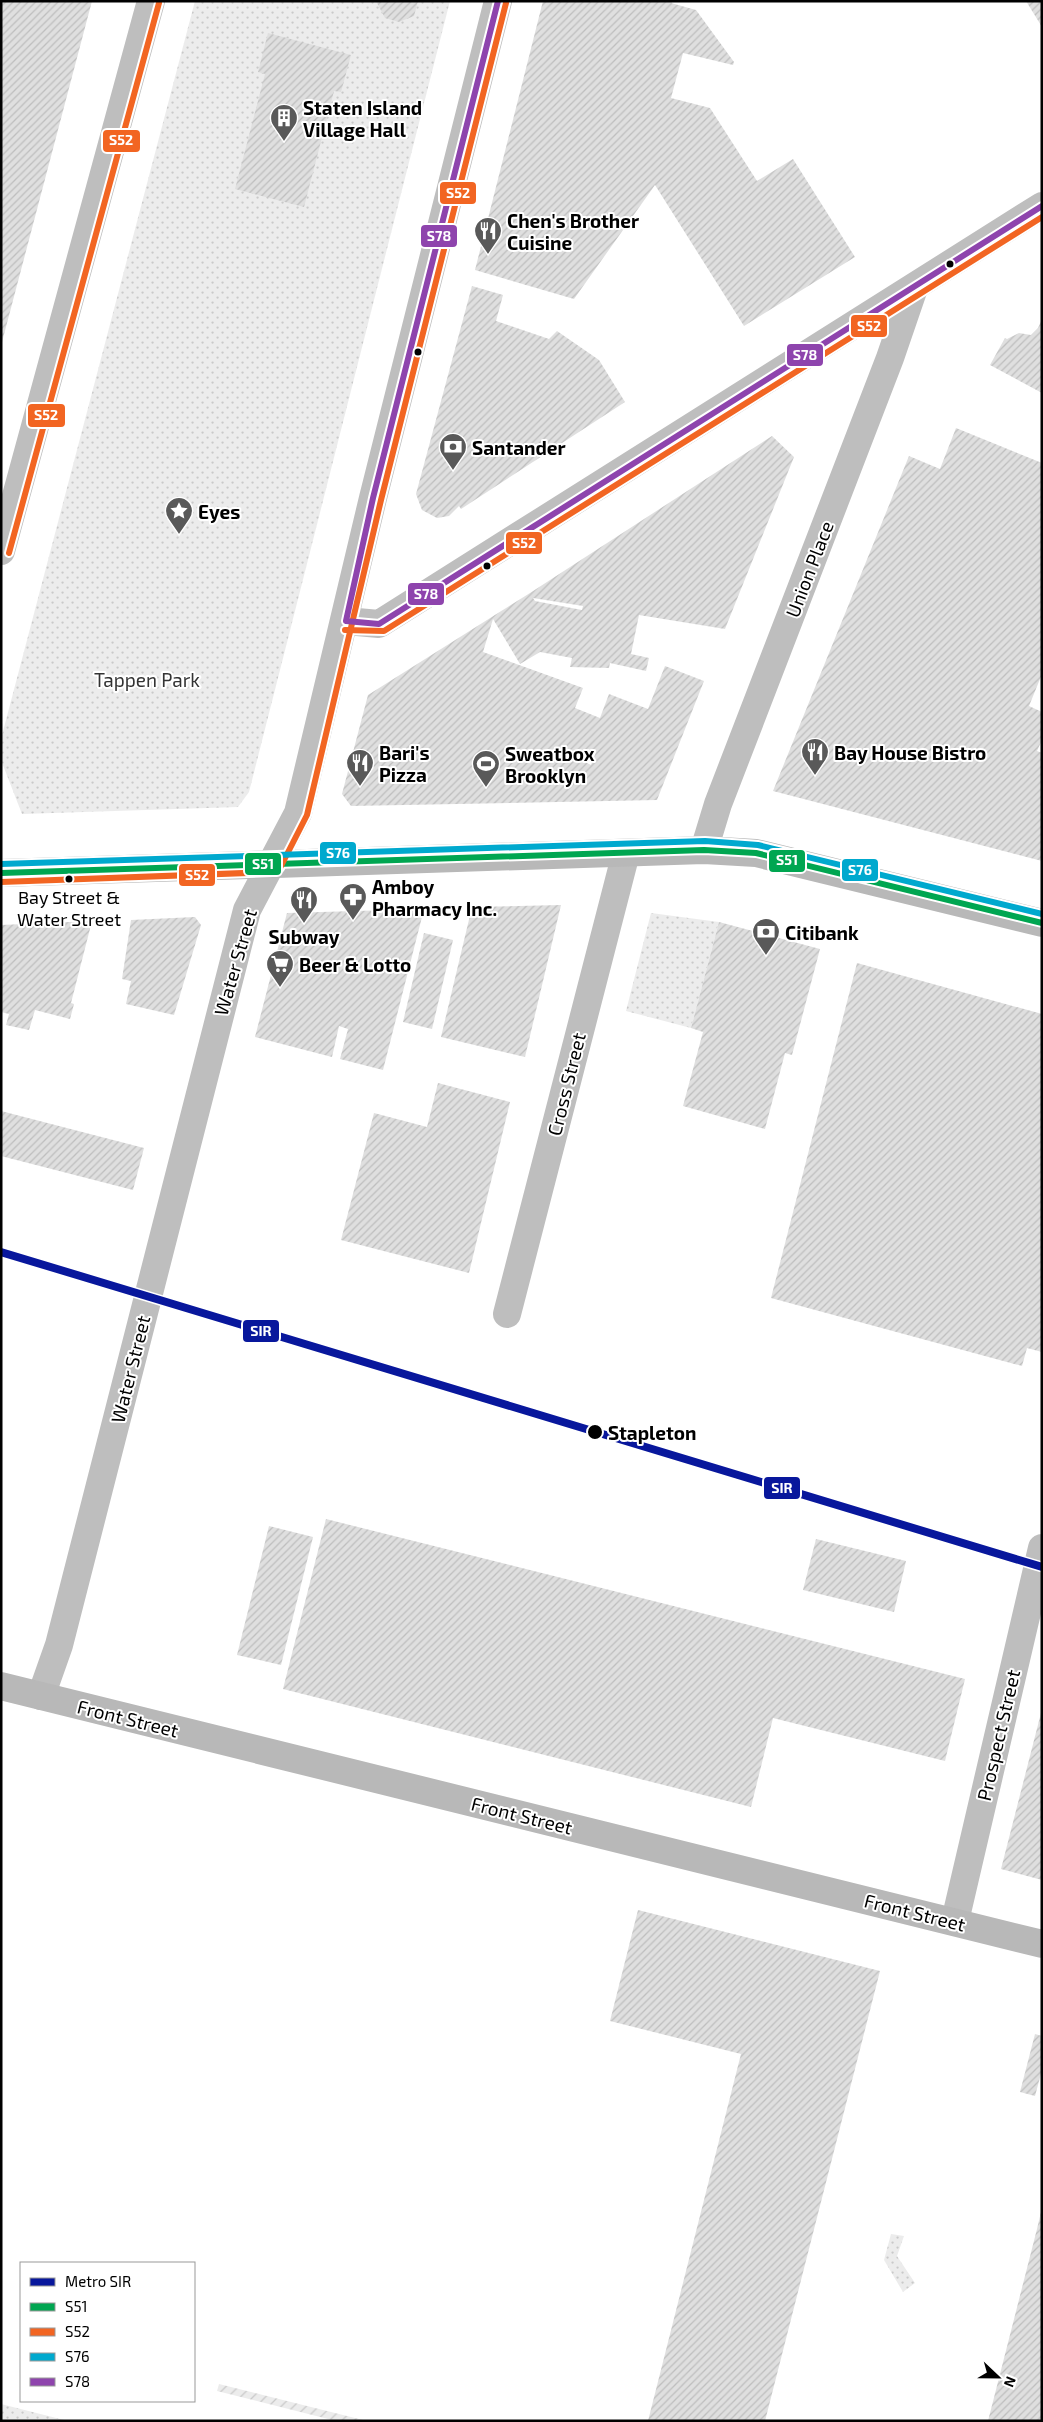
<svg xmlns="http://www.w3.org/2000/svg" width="1043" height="2422" font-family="'Exo 2',sans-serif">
	<defs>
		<pattern id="grass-dots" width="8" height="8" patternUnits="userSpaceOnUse" patternTransform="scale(1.25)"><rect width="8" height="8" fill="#ececec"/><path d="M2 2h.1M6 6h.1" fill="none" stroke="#c9c9c9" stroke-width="1.8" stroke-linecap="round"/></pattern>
		<pattern id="garden-furrows" width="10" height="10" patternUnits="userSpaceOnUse" patternTransform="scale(1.25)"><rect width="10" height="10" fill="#ececec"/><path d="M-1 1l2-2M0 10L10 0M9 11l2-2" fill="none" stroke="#c9c9c9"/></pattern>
		<pattern id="building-hatch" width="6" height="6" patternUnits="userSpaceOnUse" patternTransform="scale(1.25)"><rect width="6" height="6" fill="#dfdfdf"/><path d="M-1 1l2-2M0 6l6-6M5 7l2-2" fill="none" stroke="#bebebe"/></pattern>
	</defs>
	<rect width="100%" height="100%" fill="#fff"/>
	<g fill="url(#grass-dots)">
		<path d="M195 1H450L249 792 238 807 22 814 1 760V739Z"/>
		<path d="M651 913 719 922 691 1028 626 1011Z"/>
		<path d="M891 2234 904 2236 897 2256 915 2283 903 2292 884 2260Z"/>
		<path d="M1 2404 68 2421H1Z"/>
	</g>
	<path fill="url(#garden-furrows)" d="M219 2384 367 2421H336L217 2391Z"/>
	<g fill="url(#building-hatch)" fill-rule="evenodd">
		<path d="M1 1H92L2 342H1Z"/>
		<path d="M376 1H418L414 16 399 22 385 18Z"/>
		<path d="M543 1H674L671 3 696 10 734 62 733 65 683 53 671 98 710 108 757 181 793 159 855 257 744 326 655 185 574 299 475 270Z"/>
		<path d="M1026 1H1042V27Z"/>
		<path d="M268 33 351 55 341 92 334 91 304 207 235 189 265 74 258 72Z"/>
		<path d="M472 286 503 295 496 321 549 339 557 331 599 360 625 402 461 509 459 506 449 516 437 518 422 510 416 494Z"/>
		<path d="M1042 319V393L990 365 1005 338 1007 339 1019 333 1031 335 1038 328Z"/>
		<path d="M956 428 1042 463V674L1029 706 1042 712V740L1037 751 1042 753V861L773 791 909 456 940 469Z"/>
		<path d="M772 436 794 457 725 629 639 615 631 654 649 658 646 671 610 663 609 668 570 667 572 658 540 652 520 664 493 619 483 652 583 688 575 708 600 718 609 694 648 709 665 666 704 681 657 800 351 806 342 794 368 695 530 593ZM533 598 583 606 582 610 535 601ZM588 749 596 752 591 765 583 761Z"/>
		<path d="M561 905 525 1057 441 1037 472 907Z"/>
		<path d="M424 909 383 1070 340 1059 348 1029 339 1026 332 1057 255 1037 287 913Z"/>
		<path d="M195 917 201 925 174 1015 126 1004 131 981 122 979 131 920Z"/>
		<path d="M92 921 71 1003 74 1004 70 1019 35 1010 29 1030 6 1025 9 1014 1 1012V925Z"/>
		<path d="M719 922 820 949 792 1055 785 1053 765 1129 683 1106 703 1032 691 1028Z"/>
		<path d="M424 933 453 940 432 1029 403 1022Z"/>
		<path d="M857 963 1042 1014V1352L1027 1348 1022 1366 771 1298Z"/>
		<path d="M438 1083 510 1102 469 1273 341 1240 374 1113 427 1127Z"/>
		<path d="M1 1111 144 1148 133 1190 1 1156Z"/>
		<path d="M326 1519 965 1679 945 1761 773 1718 751 1807 283 1689Z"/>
		<path d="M269 1526 313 1537 281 1665 237 1655Z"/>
		<path d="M816 1539 906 1561 894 1612 803 1590Z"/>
		<path d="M1041 1713H1042V1880L1001 1869Z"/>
		<path d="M638 1910 880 1971 765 2421H648L741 2054 610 2021Z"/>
		<path d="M1035 2034 1042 2036V2070L1035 2096 1020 2092Z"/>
		<path d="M1041 2212 1042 2421H988L1037 2229Z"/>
	</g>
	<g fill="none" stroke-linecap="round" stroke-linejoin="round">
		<g stroke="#bebebe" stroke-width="28">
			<path d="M1 551 151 1"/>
			<path d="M346 621 379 624 1042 206"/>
			<path d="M704 850 718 804 890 358 914 288"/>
			<path d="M507 1314 626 853"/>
			<path d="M41 1696 59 1645 247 910 298 813 373 498 498 1"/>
			<path d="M955 1921 1042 1548"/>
		</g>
		<g stroke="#b8b8b8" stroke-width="28">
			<path d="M1 873 704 850 756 853 1042 923"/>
			<path d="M1 1686 1042 1944"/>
		</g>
		<defs>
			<path id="bus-1" d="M1 873 704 850 756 853 1042 923"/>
			<g id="bus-2">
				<path d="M9 553 159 3"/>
				<path d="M345 630 384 631 1042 217"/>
				<path d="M1 882 273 872 280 868 307 815 381 500 506 3"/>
			</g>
			<path id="bus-3" d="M1 864 705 841 758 845 1042 914"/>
			<path id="bus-4" d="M498 1 373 498 346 621 379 624 1042 206"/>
		</defs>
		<use href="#bus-1" stroke="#fff" stroke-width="10"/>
		<use href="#bus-2" stroke="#fff" stroke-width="10"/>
		<use href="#bus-3" stroke="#fff" stroke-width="10"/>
		<use href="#bus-4" stroke="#fff" stroke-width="10"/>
		<use href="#bus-1" stroke="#00a651" stroke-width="6"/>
		<use href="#bus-2" stroke="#f26522" stroke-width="6"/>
		<use href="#bus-3" stroke="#00a9ce" stroke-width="6"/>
		<use href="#bus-4" stroke="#8e44ad" stroke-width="6"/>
		<defs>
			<path id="metro-1" d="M1 1252 1042 1567"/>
		</defs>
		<use href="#metro-1" stroke="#fff" stroke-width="11"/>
		<use href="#metro-1" stroke="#08179c" stroke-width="8"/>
	</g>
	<defs>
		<symbol id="building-pin" viewBox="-11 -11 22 30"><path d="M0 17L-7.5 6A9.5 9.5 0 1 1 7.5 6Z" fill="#595959" stroke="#fff"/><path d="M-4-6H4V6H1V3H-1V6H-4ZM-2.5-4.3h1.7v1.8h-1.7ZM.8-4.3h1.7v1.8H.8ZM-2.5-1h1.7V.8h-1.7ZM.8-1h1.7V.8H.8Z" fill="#fff"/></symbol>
		<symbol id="restaurant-pin" viewBox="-11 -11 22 30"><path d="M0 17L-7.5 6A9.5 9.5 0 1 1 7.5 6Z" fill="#595959" stroke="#fff"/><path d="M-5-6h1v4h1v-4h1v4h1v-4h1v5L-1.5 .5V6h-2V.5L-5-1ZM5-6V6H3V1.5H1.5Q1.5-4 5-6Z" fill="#fff"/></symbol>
		<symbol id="bank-pin" viewBox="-11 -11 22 30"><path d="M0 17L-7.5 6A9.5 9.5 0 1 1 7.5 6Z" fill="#595959" stroke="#fff"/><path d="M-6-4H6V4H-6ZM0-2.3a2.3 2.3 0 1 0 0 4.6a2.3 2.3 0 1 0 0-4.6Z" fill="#fff"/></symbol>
		<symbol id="sight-pin" viewBox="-11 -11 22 30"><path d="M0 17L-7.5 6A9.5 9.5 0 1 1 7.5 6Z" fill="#595959" stroke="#fff"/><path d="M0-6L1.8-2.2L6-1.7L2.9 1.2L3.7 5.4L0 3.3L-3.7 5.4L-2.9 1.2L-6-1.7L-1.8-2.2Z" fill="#fff"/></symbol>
		<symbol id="stadium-pin" viewBox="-11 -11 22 30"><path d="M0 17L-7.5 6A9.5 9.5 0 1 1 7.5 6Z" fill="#595959" stroke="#fff"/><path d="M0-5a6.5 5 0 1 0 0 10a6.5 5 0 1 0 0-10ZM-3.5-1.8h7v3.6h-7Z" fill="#fff"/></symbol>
		<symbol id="pharmacy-pin" viewBox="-11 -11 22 30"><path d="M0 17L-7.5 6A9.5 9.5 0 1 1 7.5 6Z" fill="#595959" stroke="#fff"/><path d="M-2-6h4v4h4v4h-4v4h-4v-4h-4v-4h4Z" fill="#fff"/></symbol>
		<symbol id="supermarket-pin" viewBox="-11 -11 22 30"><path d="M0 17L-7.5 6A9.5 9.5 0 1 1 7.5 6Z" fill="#595959" stroke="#fff"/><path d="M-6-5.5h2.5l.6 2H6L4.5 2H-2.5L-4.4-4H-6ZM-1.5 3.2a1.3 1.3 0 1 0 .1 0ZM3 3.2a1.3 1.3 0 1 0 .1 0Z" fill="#fff"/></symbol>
	</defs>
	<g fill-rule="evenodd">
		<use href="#building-pin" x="268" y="102" width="32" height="43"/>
		<use href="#restaurant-pin" x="472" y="215" width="32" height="43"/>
		<use href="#bank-pin" x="437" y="431" width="32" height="43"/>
		<use href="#sight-pin" x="163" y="495" width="32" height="43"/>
		<use href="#restaurant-pin" x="799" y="736" width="32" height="43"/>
		<use href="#restaurant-pin" x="344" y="747" width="32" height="43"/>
		<use href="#stadium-pin" x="470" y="748" width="32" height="43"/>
		<use href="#pharmacy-pin" x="337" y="881" width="32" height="43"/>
		<use href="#restaurant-pin" x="288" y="884" width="32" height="43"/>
		<use href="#bank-pin" x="750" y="916" width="32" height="43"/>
		<use href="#supermarket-pin" x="264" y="948" width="32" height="43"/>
	</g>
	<g fill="#000" stroke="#fff" stroke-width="2">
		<circle cx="950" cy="264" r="4.5"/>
		<circle cx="418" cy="352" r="4.5"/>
		<circle cx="487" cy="566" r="4.5"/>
		<circle cx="69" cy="879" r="4.5"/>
		<circle cx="595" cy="1432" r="8"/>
	</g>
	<g text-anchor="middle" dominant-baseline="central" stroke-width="4" stroke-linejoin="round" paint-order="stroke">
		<g font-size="18" fill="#000" stroke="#fff">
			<text x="69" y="897">Bay Street &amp;<tspan x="69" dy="22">Water Street</tspan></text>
		</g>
		<g font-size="19" font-weight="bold" fill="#000" stroke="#fff" text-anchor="start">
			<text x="303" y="107">Staten Island<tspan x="303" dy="22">Village Hall</tspan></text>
			<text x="507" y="220">Chen's Brother<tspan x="507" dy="22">Cuisine</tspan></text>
			<text x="472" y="447">Santander</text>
			<text x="198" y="511">Eyes</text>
			<text x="379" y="752">Bari's<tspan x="379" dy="22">Pizza</tspan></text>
			<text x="834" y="752">Bay House Bistro</text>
			<text x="505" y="753">Sweatbox<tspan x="505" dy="22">Brooklyn</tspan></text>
			<text x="372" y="886">Amboy<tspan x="372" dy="22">Pharmacy Inc.</tspan></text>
			<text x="785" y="932">Citibank</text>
			<text x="304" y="936" text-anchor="middle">Subway</text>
			<text x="299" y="964">Beer &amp; Lotto</text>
		</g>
		<g font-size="19" fill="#000" stroke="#fff">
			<text transform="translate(809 569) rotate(-69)">Union Place</text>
			<text transform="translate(235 962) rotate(-74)">Water Street</text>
			<text transform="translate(566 1084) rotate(-76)">Cross Street</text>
			<text transform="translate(130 1369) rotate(-76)">Water Street</text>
			<text transform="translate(128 1718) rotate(14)">Front Street</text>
			<text transform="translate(998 1735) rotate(-77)">Prospect Street</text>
			<text transform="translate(522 1815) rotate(14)">Front Street</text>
			<text transform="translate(915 1912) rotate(14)">Front Street</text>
		</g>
		<g font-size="19" fill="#333" stroke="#fff">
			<text x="147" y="679">Tappen Park</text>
		</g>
		<g font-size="19" font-weight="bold" fill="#000" stroke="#fff" text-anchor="start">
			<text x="608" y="1432">Stapleton</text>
		</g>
	</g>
	<g stroke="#fff" stroke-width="2">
		<rect x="102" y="129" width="39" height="24" rx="5" fill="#f26522"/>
		<rect x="439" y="181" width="38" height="24" rx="5" fill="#f26522"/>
		<rect x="420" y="224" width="38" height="24" rx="5" fill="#8e44ad"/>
		<rect x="850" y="314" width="38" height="24" rx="5" fill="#f26522"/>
		<rect x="786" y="343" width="38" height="24" rx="5" fill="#8e44ad"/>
		<rect x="27" y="403" width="39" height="25" rx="5" fill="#f26522"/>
		<rect x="505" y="531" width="38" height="24" rx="5" fill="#f26522"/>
		<rect x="407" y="582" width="38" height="24" rx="5" fill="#8e44ad"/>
		<rect x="319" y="841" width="38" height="24" rx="5" fill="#00a9ce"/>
		<rect x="768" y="849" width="38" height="24" rx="5" fill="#00a651"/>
		<rect x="244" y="852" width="38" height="24" rx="5" fill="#00a651"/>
		<rect x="841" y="858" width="38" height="24" rx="5" fill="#00a9ce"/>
		<rect x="178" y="863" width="38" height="24" rx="5" fill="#f26522"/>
		<rect x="242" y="1319" width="38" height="24" rx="5" fill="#08179c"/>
		<rect x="763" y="1476" width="38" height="24" rx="5" fill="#08179c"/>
	</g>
	<g font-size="14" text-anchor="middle" font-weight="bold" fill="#fff">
		<text x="121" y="145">S52</text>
		<text x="458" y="198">S52</text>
		<text x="439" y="241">S78</text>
		<text x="869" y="331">S52</text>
		<text x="805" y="360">S78</text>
		<text x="46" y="420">S52</text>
		<text x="524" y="548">S52</text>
		<text x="426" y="599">S78</text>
		<text x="338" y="858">S76</text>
		<text x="787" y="865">S51</text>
		<text x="263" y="869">S51</text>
		<text x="860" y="875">S76</text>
		<text x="197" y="880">S52</text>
		<text x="261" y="1336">SIR</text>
		<text x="782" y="1493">SIR</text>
	</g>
	<rect width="1043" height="2422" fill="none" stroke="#000000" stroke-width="5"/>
	<rect x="20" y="2262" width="175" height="140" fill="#ffffff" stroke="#999999"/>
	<rect x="30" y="2278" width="25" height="8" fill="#08179c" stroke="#999999"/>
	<text x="65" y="2287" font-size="15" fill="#000000">Metro SIR</text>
	<rect x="30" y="2303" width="25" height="8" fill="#00a651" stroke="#999999"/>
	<text x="65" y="2312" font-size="15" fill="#000000">S51</text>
	<rect x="30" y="2328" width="25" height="8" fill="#f26522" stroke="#999999"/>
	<text x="65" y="2337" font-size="15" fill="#000000">S52</text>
	<rect x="30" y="2353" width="25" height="8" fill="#00a9ce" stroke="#999999"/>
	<text x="65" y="2362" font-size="15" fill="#000000">S76</text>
	<rect x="30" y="2378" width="25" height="8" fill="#8e44ad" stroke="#999999"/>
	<text x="65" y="2387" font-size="15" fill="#000000">S78</text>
	<g transform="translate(998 2377) rotate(112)" stroke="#ffffff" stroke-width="4" paint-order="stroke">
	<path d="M0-4L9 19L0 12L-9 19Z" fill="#000000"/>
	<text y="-8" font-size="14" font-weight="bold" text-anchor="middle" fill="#000000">N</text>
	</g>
</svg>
